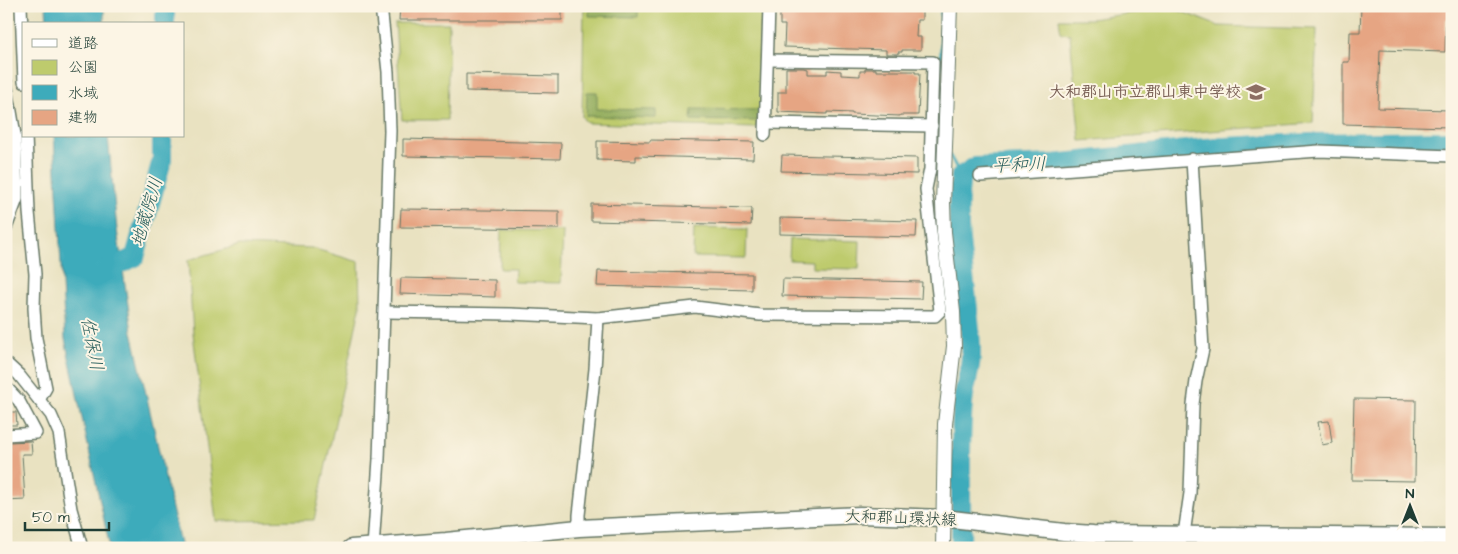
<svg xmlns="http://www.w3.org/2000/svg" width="1458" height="554" font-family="'Architects Daughter','Klee One',sans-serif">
	<rect width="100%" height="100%" fill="#fcf5e5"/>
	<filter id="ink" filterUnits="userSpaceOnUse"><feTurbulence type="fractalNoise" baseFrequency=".02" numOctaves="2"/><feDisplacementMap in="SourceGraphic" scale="10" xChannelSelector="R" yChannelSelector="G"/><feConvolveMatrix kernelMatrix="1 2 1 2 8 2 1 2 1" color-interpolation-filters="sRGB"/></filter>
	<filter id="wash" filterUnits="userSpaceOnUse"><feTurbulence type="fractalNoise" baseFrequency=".0096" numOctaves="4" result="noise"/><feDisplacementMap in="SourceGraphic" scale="20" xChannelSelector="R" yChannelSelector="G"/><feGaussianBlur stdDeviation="1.12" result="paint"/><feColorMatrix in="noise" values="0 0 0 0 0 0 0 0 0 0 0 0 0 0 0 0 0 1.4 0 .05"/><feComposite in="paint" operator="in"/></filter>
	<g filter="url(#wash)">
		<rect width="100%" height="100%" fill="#e9e2c1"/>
		<g fill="#becb6d" stroke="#6e8450">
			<path d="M584 6H763L761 121 755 128 587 123 582 117Z"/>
			<path d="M1175 9 1218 26 1317 29 1313 123 1080 141 1070 34 1061 33 1059 19H1091L1146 11Z"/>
			<path d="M395 23H449L447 120H402Z"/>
			<path d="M694 228 747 229 746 258 693 257Z"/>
			<path d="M501 230 563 231 561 283 514 282 515 269H500Z"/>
			<path d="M790 239 860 241 859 269 812 268V261L789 260Z"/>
			<path d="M240 245 312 248 359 262 360 308 314 520 216 521 193 333 188 260Z"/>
		</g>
		<g fill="#96af60" stroke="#5a764a">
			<path d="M589 6H638V17L589 16Z"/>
			<path d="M587 92H597V109L656 110V118L586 116Z"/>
			<path d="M692 109 760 110V121L691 120Z"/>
		</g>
		<g fill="#3dabbb" stroke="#2e7478">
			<path d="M46 6H104V24H47Z"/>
			<path d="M54 136H108L117 230 132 332 181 548H110L65 339Z"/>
		</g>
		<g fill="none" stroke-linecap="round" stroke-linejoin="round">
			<g stroke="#3dabbb" stroke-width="3">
				<path d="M941 6V68"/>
				<path d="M950 156 961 176"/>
			</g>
			<g stroke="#3dabbb" stroke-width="20">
				<path d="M165 24V6"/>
				<path d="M98 274 135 257 162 160V136"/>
				<path d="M961 548C962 500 959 451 963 403 964 387 971 371 971 354 971 295 952 235 961 176L975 167 1053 164 1205 148 1309 143 1452 141"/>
			</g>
		</g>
		<g id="blocks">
			<g fill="#e6a583">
				<path d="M400 6H562V20H399Z"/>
				<path d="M780 6H847V9H866V6L899 9V6L922 7V20H917L916 37H921V50H902V52H898V54H886V50L784 47 785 25H780Z"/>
				<path d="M1361 6H1450V19H1446L1445 52 1380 50 1378 108 1449 110V127L1343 124V62H1349L1350 32H1360Z"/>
				<path d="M786 68H803L808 69V74H827V70L841 71V75L860 76V71H865V69H876V71H915V73H920L918 115H900V116L852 114V113L827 112V114L778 112V92H786Z"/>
				<path d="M466 74 558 76V93L466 91Z"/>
				<path d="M403 139 561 143 560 159 403 156Z"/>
				<path d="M650 140 754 142 753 159 636 156V161L597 160V141L650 142Z"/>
				<path d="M782 155 917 158V174L781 171Z"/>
				<path d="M591 204 752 208 751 225 591 221Z"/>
				<path d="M401 209 559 211V229L400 227Z"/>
				<path d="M780 218 917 221 916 237 780 234Z"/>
				<path d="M598 271 752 274V290L597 286Z"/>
				<path d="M401 278 495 280V297L400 294Z"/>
				<path d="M783 279 922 282 921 299 782 296Z"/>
				<path d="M1354 399 1416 400 1415 481 1352 480Z"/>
				<path d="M6 412H16L17 425H6Z"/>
				<path d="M1329 421 1332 443 1322 445 1318 422Z"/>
				<path d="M31 441 32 454H22L25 500 6 501V448H10V442Z"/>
			</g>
		</g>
	</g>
	<g filter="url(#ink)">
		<use href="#blocks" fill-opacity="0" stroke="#667765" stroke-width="1"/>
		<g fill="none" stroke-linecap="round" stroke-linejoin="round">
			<defs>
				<g id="minor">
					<path d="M21 6 24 82"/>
					<path d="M6 82 15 135 17 199 6 228"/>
					<path d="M766 123 932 126"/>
					<path d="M765 135 769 6"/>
					<path d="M26 136 29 212 35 274 34 308 36 338 46 388 39 400"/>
					<path d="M980 176 1319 151 1452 156"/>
					<path d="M385 312 510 314 598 318 695 307 760 315 935 316 940 311 926 189 930 169 933 62 768 60"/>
					<path d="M6 363 19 375 51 415 59 433 71 509 82 548"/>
					<path d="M6 387 19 401 36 433 6 435"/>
					<path d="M579 528V515L595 369 598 318"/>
					<path d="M1184 534 1190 493 1193 404 1196 381 1203 349 1192 159"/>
					<path d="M373 548 379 459 390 131 388 72 381 6"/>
				</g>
				<path id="tertiary" d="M943 548 945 424 954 346 953 312 944 232 943 203 950 6"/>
				<path id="secondary" d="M351 548 446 541 579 528 860 515 943 518 1064 532 1093 534 1452 537"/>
			</defs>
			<use href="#minor" stroke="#667765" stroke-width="14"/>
			<use href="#tertiary" stroke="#667765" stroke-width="16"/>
			<use href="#secondary" stroke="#667765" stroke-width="19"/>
			<use href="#minor" stroke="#fff" stroke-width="11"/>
			<use href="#tertiary" stroke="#fff" stroke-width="14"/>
			<use href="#secondary" stroke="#fff" stroke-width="16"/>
		</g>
	</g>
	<defs>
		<symbol id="school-bare" viewBox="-9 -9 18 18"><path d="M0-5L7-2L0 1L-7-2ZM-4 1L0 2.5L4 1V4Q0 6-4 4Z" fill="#8d6e63" stroke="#fcf5e5" stroke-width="2.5" paint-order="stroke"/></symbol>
	</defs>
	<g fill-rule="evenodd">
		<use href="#school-bare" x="1242" y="78" width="28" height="28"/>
	</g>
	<g text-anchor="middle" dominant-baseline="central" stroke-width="4" stroke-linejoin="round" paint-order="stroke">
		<g font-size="16" font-weight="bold" fill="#785e54" stroke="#fcf5e5" text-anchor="end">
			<text x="1241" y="92">大和郡山市立郡山東中学校</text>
		</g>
		<g font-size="16" fill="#1f3d34" stroke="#fcf5e5">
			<text transform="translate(901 518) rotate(2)">大和郡山環状線</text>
		</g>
		<g font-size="18" font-style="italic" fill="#285e5c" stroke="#fcf5e5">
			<text transform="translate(1019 165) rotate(-2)">平和川</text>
			<text transform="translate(147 212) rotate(-74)">地蔵院川</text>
			<text transform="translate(92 344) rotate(79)">佐保川</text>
		</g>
	</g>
	<rect width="1458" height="554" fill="none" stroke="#fcf5e5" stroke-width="25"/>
	<rect x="22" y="22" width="162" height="115" fill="#fcf5e5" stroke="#a4ab9e"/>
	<rect x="32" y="39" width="25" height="8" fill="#ffffff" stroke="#a4ab9e"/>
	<text x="68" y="48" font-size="15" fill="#1f3d34">道路</text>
	<rect x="32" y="60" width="25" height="15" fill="#becb6d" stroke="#a4ab9e"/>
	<text x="68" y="72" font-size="15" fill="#1f3d34">公園</text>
	<rect x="32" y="85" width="25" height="15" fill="#3dabbb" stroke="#a4ab9e"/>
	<text x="68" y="98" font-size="15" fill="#1f3d34">水域</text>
	<rect x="32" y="110" width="25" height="15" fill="#e6a583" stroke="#a4ab9e"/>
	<text x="68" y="122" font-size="15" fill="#1f3d34">建物</text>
	<g transform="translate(1410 506)" stroke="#fcf5e5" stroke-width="4" paint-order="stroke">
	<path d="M0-4L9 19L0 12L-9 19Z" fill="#1f3d34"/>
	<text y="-8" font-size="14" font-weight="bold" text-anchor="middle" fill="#1f3d34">N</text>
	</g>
	<path d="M25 522v8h84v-8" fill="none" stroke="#1f3d34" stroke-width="2.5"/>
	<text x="32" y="522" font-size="15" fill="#1f3d34" stroke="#fcf5e5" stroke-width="4" paint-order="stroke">50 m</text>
</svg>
